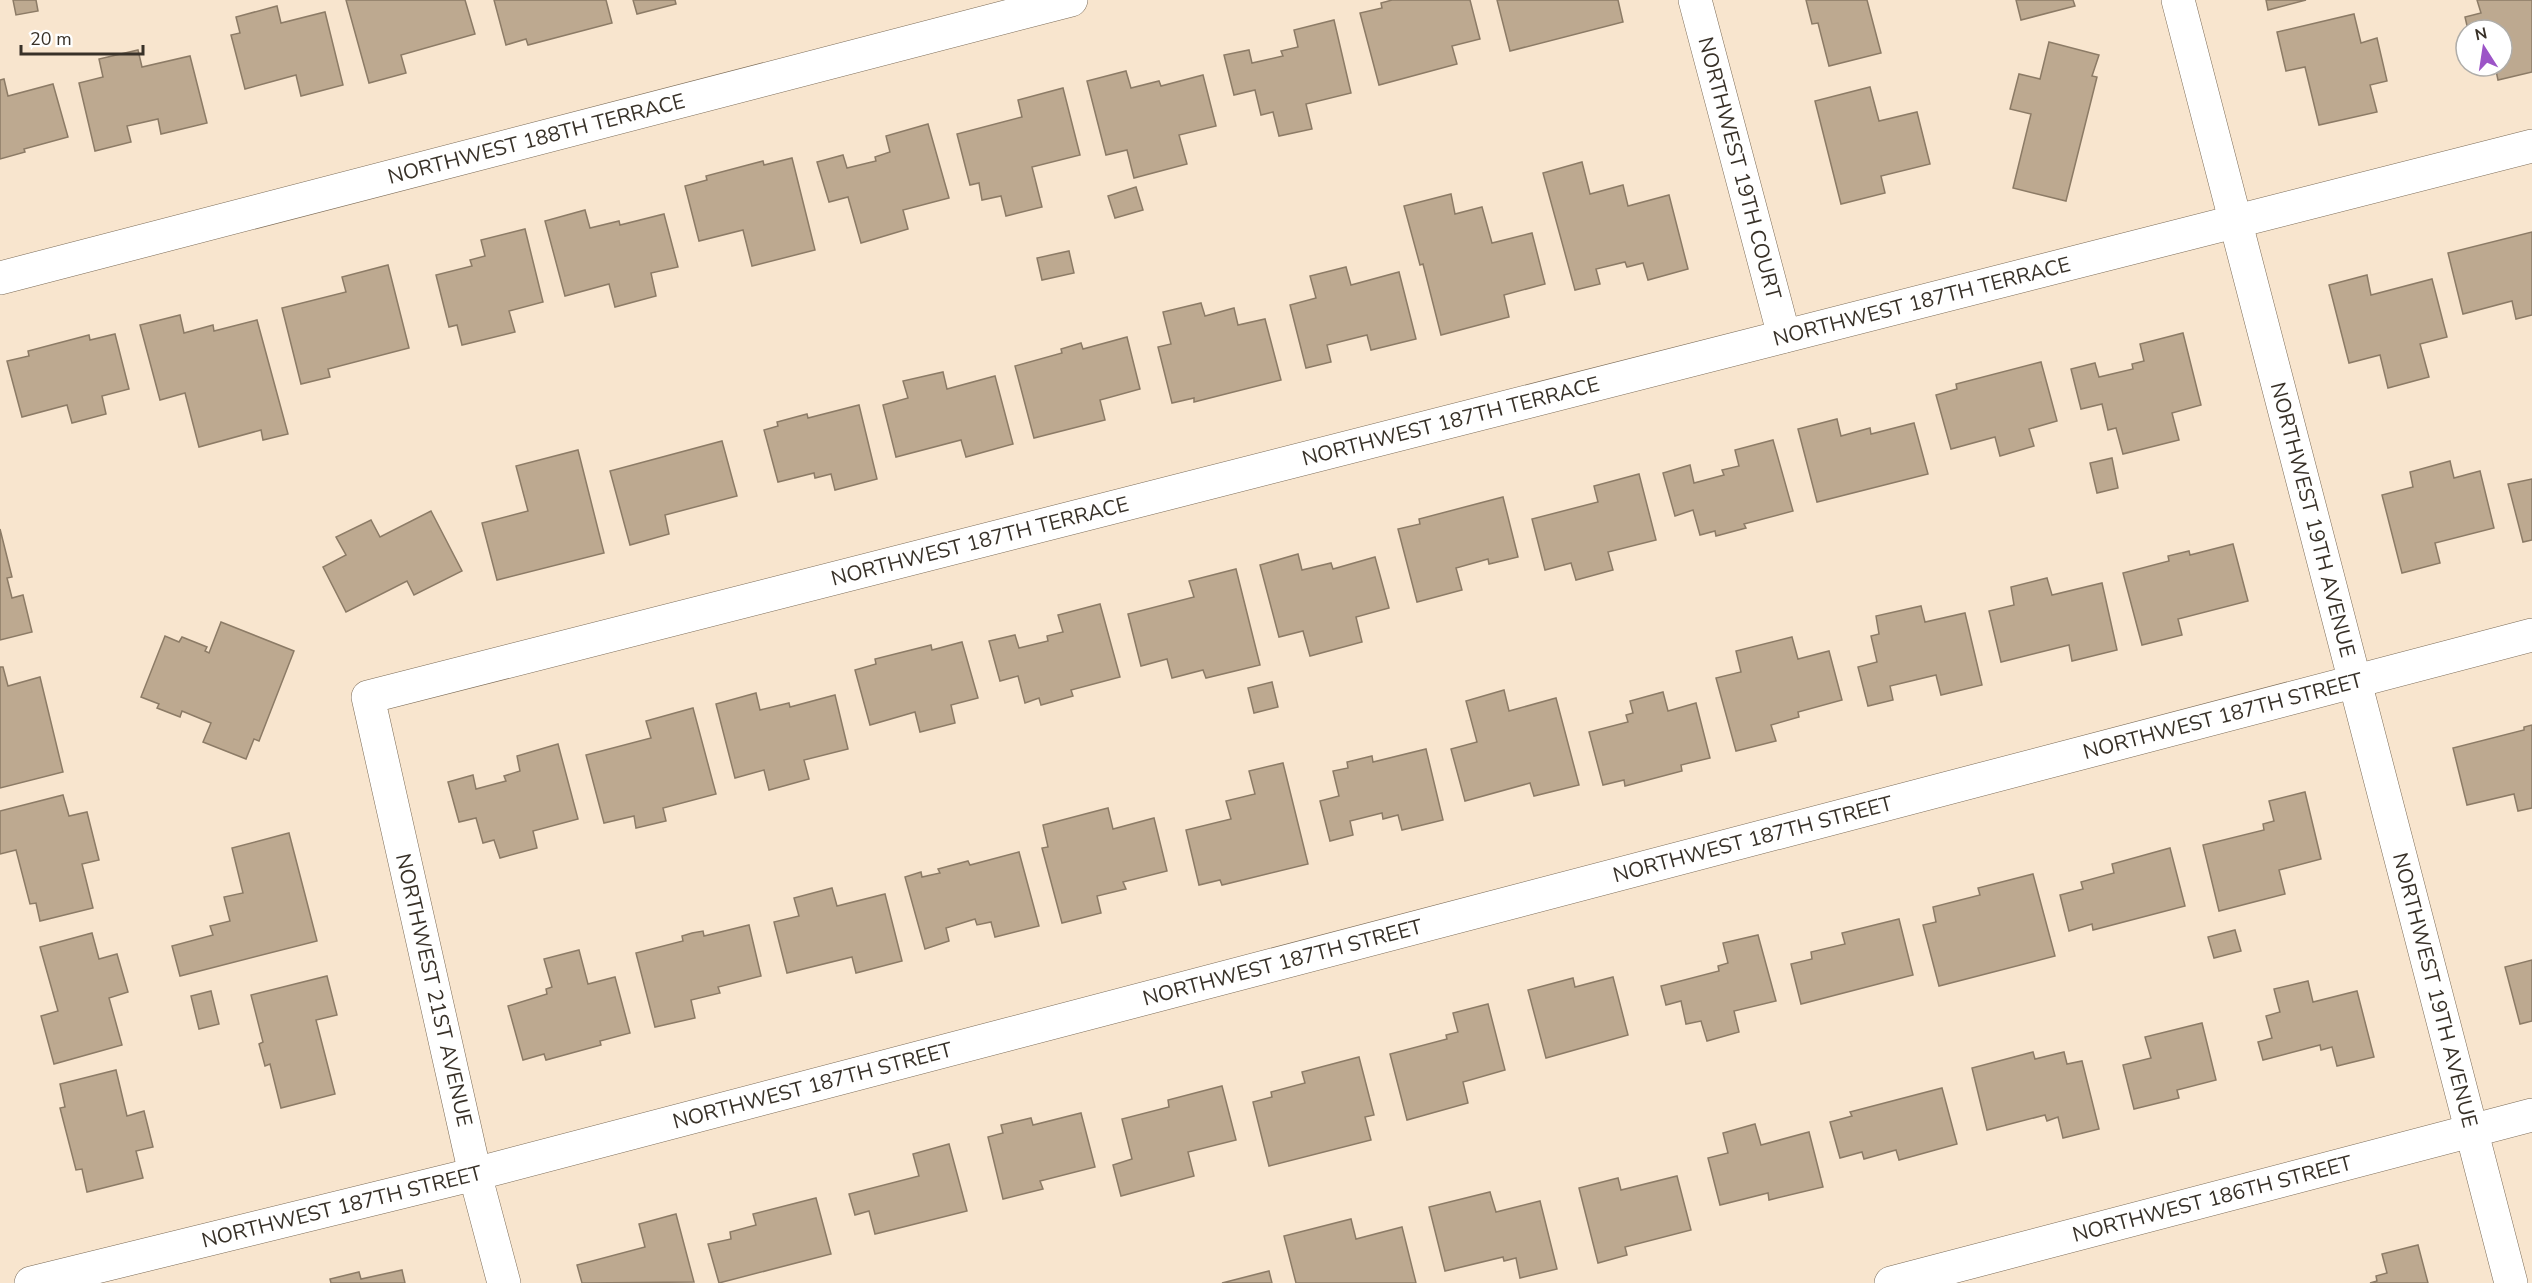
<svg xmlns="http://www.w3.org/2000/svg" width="2532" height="1283" font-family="'Nunito Sans',sans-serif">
	<rect width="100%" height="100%" fill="#f8e5ce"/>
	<g fill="#bda990" stroke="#8c7b66" stroke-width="1.5">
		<path d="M13 0H36L38 11 16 15Z"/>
		<path d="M346 0H465L475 34 401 55 406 73 369 83Z"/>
		<path d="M494 0H606L612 23 528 45 526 39 506 45Z"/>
		<path d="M633 0H675L676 4 637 14Z"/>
		<path d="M1392 0H1470L1480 39 1452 46 1457 64 1379 85 1360 13 1382 8 1381 3Z"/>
		<path d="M1497 0H1618L1623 22 1510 51Z"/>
		<path d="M1806 0H1867L1881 53 1829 66 1818 23 1812 24Z"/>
		<path d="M2016 0H2073L2075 6 2021 20Z"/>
		<path d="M2266 0H2306L2268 10Z"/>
		<path d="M2477 0H2532V72L2498 80 2495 66H2502V30H2468L2465 17 2481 13Z"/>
		<path d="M277 6 281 23 325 12 343 85 301 96 296 75 245 89 231 35 240 33 236 17Z"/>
		<path d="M2354 14 2361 43 2377 38 2387 81 2370 85 2377 112 2319 125 2305 67 2286 71 2277 32Z"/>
		<path d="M1334 20 1351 93 1306 104 1312 129 1279 136 1273 112 1261 115 1255 90 1234 95 1224 55 1249 50 1252 63 1283 56 1281 51 1298 47 1294 30Z"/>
		<path d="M2049 42 2099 55 2092 76 2097 77 2066 201 2013 188 2031 114 2010 109 2019 74 2040 79Z"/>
		<path d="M138 50 142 67 190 56 207 123 161 134 158 119 127 126 131 142 95 151 79 83 103 77 99 59Z"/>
		<path d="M1126 71 1131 88 1159 81 1161 86 1203 75 1216 126 1179 135 1187 164 1134 178 1127 150 1106 155 1087 81Z"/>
		<path d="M4 79 8 96 53 84 68 137 24 149 25 152 0 159V80Z"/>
		<path d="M1870 87 1879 121 1917 112 1930 164 1881 176 1885 193 1841 204 1815 101Z"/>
		<path d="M1063 88 1080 155 1032 167 1042 207 1006 216 1001 196 982 200 979 183 970 185 957 134 1022 117 1018 100Z"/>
		<path d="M928 124 949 198 903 210 908 229 861 243 848 197 829 202 817 162 843 155 847 168 876 161 875 157 890 152 886 136Z"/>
		<path d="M792 158 815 250 752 266 743 230 699 241 685 186 707 180 706 176 763 161 764 165Z"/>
		<path d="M1582 162 1590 194 1623 185 1628 206 1669 195 1688 269 1648 280 1643 263 1627 267 1625 262 1596 269 1600 284 1575 290 1543 173Z"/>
		<path d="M1136 187 1143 210 1115 218 1108 196Z"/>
		<path d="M1451 194 1455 214 1482 207 1492 243 1532 233 1545 284 1504 295 1509 317 1441 335 1423 264 1420 265 1404 206Z"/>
		<path d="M585 210 590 228 619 221 620 225 664 214 678 267 651 273 656 296 615 307 609 284 565 296 545 221Z"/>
		<path d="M525 229 543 302 509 311 515 332 462 345 457 325 449 327 436 275 472 266 470 260 485 256 481 240Z"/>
		<path d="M2532 232V315L2516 319 2512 301 2463 314 2448 253Z"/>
		<path d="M1069 251 1074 273 1042 280 1037 258Z"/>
		<path d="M388 265 409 348 328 369 330 377 301 384 282 308 346 292 342 277Z"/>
		<path d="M1346 267 1351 285 1399 272 1416 339 1371 350 1367 335 1327 345 1331 362 1306 368 1290 305 1316 298 1310 276Z"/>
		<path d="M2367 275 2371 295 2432 279 2447 337 2420 344 2429 377 2388 388 2380 355 2349 363 2329 285Z"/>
		<path d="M1201 303 1205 316 1234 308 1238 325 1265 319 1281 380 1194 402V398L1172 403 1158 347 1171 344 1163 312Z"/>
		<path d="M180 315 184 333 213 325 214 331 257 320 288 434 263 440 261 430 199 447 185 393 160 400 140 325Z"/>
		<path d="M2183 333 2201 405 2172 413 2179 440 2123 454 2116 428 2108 430 2102 404 2081 409 2071 369 2095 363 2099 377 2133 369 2132 364 2144 361 2140 344Z"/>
		<path d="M115 334 129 389 102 396 106 414 72 423 67 405 22 417 7 361 29 356 28 351 89 335 90 340Z"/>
		<path d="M1127 337 1140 389 1100 400 1105 420 1034 438 1015 366 1062 353 1061 349 1081 343 1083 349Z"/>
		<path d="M2041 362 2057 421 2029 429 2034 446 2000 456 1995 437 1951 449 1936 395 1957 389 1956 384Z"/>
		<path d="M943 372 947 389 995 376 1013 444 966 457 961 440 896 457 883 405 908 398 903 381Z"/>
		<path d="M859 405 877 479 835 490 831 474 815 478 814 473 778 482 764 430 778 426 777 422 807 414 808 418Z"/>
		<path d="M1837 419 1841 436 1870 428 1871 434 1914 423 1928 474 1817 502 1798 429Z"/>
		<path d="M1773 440 1793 511 1744 524 1746 528 1716 536 1715 531 1700 535 1693 510 1675 516 1663 473 1690 465 1694 483 1724 475 1722 470 1739 466 1735 450Z"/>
		<path d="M722 441 737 496 665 515 669 534 630 545 610 471Z"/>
		<path d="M578 450 604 553 497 580 482 523 528 511 516 466Z"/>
		<path d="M2112 458 2118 488 2097 493 2090 463Z"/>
		<path d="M2450 461 2454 478 2480 471 2494 528 2435 543 2440 563 2402 573 2382 495 2413 487 2410 472Z"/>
		<path d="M1639 474 1656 540 1608 552 1613 570 1576 580 1571 563 1545 570 1532 519 1598 502 1594 486Z"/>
		<path d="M2532 479V540L2523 542 2508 484Z"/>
		<path d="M1503 497 1518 557 1489 564 1488 559 1456 568 1462 590 1417 602 1398 529 1420 524 1419 519Z"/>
		<path d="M431 511 462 571 414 595 407 581 346 612 323 567 346 555 336 537 371 520 380 537Z"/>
		<path d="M0 529 12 577 7 578 12 598 23 595 32 632 0 640Z"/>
		<path d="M2233 544 2248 601 2178 619 2182 635 2142 645 2123 573 2169 561 2168 556 2189 551 2190 555Z"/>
		<path d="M1298 554 1302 570 1331 563 1333 569 1375 557 1389 608 1356 617 1362 642 1310 656 1303 631 1279 637 1260 565Z"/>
		<path d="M1236 569 1260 665 1206 678 1203 670 1172 678 1167 659 1141 666 1128 614 1194 597 1189 581Z"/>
		<path d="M2047 578 2052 595 2102 583 2117 650 2072 661 2069 645 2001 662 1989 611 2014 605 2011 587Z"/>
		<path d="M1100 604 1120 677 1071 690 1073 696 1041 705 1039 698 1025 703 1018 676 1000 681 989 641 1015 635 1019 648 1048 641 1047 636 1063 632 1058 615Z"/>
		<path d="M1921 606 1925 622 1965 613 1982 685 1941 695 1936 675 1890 686 1893 700 1868 706 1858 667 1877 662 1871 636 1879 634 1876 616Z"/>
		<path d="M221 622 294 651 259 741 254 739 246 759 203 742 211 723 182 711 180 717 157 708 159 704 141 697 165 636 179 642 182 637 207 647 205 651 209 653Z"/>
		<path d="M1792 637 1798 659 1829 651 1842 700 1798 712 1799 717 1771 725 1776 741 1736 751 1716 678 1741 672 1736 651Z"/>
		<path d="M962 642 978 698 951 705 955 723 920 732 915 712 870 725 855 670 876 664 875 659 931 645 932 650Z"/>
		<path d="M0 667H3L8 686 40 677 63 772 0 788Z"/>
		<path d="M1272 682 1278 707 1254 713 1248 688Z"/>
		<path d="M1504 690 1509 711 1556 698 1579 785 1534 796 1530 783 1465 801 1451 749 1477 742 1466 701Z"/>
		<path d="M1663 692 1668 711 1696 703 1710 758 1681 765 1682 771 1625 786 1624 780 1603 785 1589 732 1628 722 1626 715 1633 713 1630 701Z"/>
		<path d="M756 693 760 710 789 703 790 707 835 695 848 749 804 760 809 779 769 790 764 770 735 778 716 704Z"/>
		<path d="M693 708 716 794 663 808 666 821 636 828 634 816 604 823 586 755 651 738 646 721Z"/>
		<path d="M2532 725V808L2518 811 2514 794 2467 805 2453 748 2524 730V727Z"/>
		<path d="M558 744 578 819 533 831 537 848 500 858 494 840 483 843 476 818 459 822 448 782 473 775 476 789 506 781 504 776 520 771 517 756Z"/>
		<path d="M1426 749 1443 820 1402 830 1398 815 1383 819 1382 813 1350 821 1353 835 1330 841 1320 801 1339 796 1333 771 1348 768 1347 762 1372 756 1373 762Z"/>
		<path d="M1283 763 1308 864 1222 885 1220 880 1199 885 1186 830 1231 819 1226 801 1255 794 1249 771Z"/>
		<path d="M2305 792 2321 859 2279 870 2285 894 2219 911 2203 845 2264 830 2263 824 2274 821 2269 801Z"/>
		<path d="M63 795 69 816 87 812 99 860 82 864 93 908 40 921 36 903 30 904 16 850 0 854V811Z"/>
		<path d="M1108 808 1113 829 1154 818 1167 871 1123 882 1126 889 1097 896 1101 913 1062 923 1042 848 1048 847 1043 825Z"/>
		<path d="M289 833 317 941 180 976 172 946 213 935 210 926 230 921 224 897 243 893 232 848Z"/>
		<path d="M2170 848 2185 906 2093 930 2092 924 2069 931 2060 895 2083 889 2081 882 2114 873 2112 864Z"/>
		<path d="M1019 852 1039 926 995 937 991 922 977 925 975 919 946 928 949 941 925 949 905 877 921 872 922 877 940 873 938 869 968 861 970 865Z"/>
		<path d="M2033 874 2055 956 1939 986 1923 925 1936 922 1933 907 1980 895 1978 888Z"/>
		<path d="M832 888 837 906 885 894 902 961 856 973 852 957 787 973 774 922 799 916 794 898Z"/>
		<path d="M1899 919 1913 975 1801 1004 1791 964 1812 959 1811 952 1845 944 1842 933Z"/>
		<path d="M749 925 761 976 718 987 720 993 691 1000 695 1018 655 1027 636 953 683 941 682 936 692 933 703 931 704 936Z"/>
		<path d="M2235 930 2241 951 2214 958 2208 937Z"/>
		<path d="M92 933 99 959 117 954 128 992 109 998 122 1045 54 1064 41 1016 58 1011 40 947Z"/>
		<path d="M1758 935 1776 1001 1734 1011 1739 1032 1707 1041 1701 1021 1686 1024 1681 1001 1666 1005 1661 986 1719 971 1718 966 1728 963 1723 943Z"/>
		<path d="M579 950 588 984 615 977 630 1033 600 1041 601 1045 546 1060 544 1054 523 1060 508 1006 547 994 546 989 552 987 544 959Z"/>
		<path d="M2532 960V1021L2520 1024 2505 967Z"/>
		<path d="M327 976 337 1015 316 1020 335 1094 281 1108 270 1064 265 1066 259 1044 263 1042 251 995Z"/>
		<path d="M1613 977 1628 1035 1546 1058 1528 990 1573 978 1575 987Z"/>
		<path d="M2308 981 2313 1002 2357 991 2374 1057 2337 1066 2332 1047 2321 1050 2320 1045 2263 1060 2258 1042 2272 1038 2266 1016 2280 1012 2274 989Z"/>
		<path d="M211 991 219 1024 199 1029 191 996Z"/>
		<path d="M1488 1004 1505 1070 1463 1082 1468 1103 1407 1120 1390 1054 1447 1039 1446 1035 1458 1032 1453 1013Z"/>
		<path d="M2202 1023 2216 1080 2177 1090 2179 1098 2134 1109 2123 1065 2151 1058 2145 1037Z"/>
		<path d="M2033 1052 2035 1059 2064 1052 2067 1064 2082 1061 2099 1129 2063 1138 2058 1117 2047 1121 2045 1115 1987 1130 1972 1068Z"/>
		<path d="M1359 1057 1374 1115 1365 1117 1371 1140 1269 1166 1253 1102 1272 1097 1271 1092 1305 1083 1302 1072Z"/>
		<path d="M116 1070 127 1116 144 1111 153 1147 136 1151 143 1178 87 1192 82 1169 76 1170 60 1108 65 1107 60 1084Z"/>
		<path d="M1222 1086 1236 1140 1188 1152 1194 1176 1121 1196 1113 1165 1132 1159 1122 1119 1169 1107 1168 1100Z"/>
		<path d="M1942 1088 1957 1144 1899 1160 1896 1150 1864 1159 1862 1152 1840 1158 1830 1122 1852 1116 1850 1112Z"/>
		<path d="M1081 1113 1095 1167 1040 1181 1043 1189 1003 1199 988 1137 1003 1133 1001 1125 1031 1118 1033 1125Z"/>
		<path d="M1755 1124 1761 1145 1809 1132 1823 1187 1769 1200 1768 1193 1720 1205 1708 1158 1728 1153 1723 1133Z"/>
		<path d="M949 1144 967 1211 875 1234 869 1211 855 1215 849 1194 919 1176 913 1154Z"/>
		<path d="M1677 1176 1691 1230 1625 1247 1627 1255 1598 1263 1579 1188 1618 1178 1621 1190Z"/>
		<path d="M1490 1192 1496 1212 1540 1201 1557 1269 1520 1278 1516 1258 1504 1261 1503 1257 1445 1271 1429 1207Z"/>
		<path d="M816 1198 831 1254 719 1283 708 1244 731 1239 730 1232 756 1225 753 1214Z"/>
		<path d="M676 1214 694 1282 582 1283 577 1265 645 1247 639 1224Z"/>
		<path d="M1351 1219 1356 1239 1402 1227 1416 1283H1296L1284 1236Z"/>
		<path d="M2418 1245 2428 1283H2370L2377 1281 2376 1276 2387 1273 2382 1254Z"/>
		<path d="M402 1270 405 1283H331L330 1279 359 1272 361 1279Z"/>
		<path d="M1269 1271 1272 1283H1222Z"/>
	</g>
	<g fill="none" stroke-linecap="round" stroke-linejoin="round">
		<defs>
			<g id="street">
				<path id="s1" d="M1695 0 1784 336"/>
				<path id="s2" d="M2178 0 2511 1283"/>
				<path id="s3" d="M0 278 1071 0"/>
				<path id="s4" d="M31 1283 475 1174 2532 635"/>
				<path id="s5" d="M504 1283 475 1174 368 697 2532 146"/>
				<path id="s6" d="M1891 1283 2532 1115"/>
			</g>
		</defs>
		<use href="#street" stroke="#7b6b57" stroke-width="34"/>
		<use href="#street" stroke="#fff" stroke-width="33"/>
	</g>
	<g text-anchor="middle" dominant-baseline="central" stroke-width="6" stroke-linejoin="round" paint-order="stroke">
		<g font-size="21" fill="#383128" stroke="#fff">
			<text stroke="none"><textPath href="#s3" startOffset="554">NORTHWEST 188TH TERRACE</textPath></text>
			<text stroke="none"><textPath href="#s1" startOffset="174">NORTHWEST 19TH COURT</textPath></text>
			<text stroke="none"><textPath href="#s5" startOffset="2205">NORTHWEST 187TH TERRACE</textPath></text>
			<text stroke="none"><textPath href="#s5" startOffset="1719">NORTHWEST 187TH TERRACE</textPath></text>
			<text stroke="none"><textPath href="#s2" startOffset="537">NORTHWEST 19TH AVENUE</textPath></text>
			<text stroke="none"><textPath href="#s5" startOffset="1233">NORTHWEST 187TH TERRACE</textPath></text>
			<text stroke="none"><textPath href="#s4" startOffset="2264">NORTHWEST 187TH STREET</textPath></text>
			<text stroke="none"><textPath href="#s4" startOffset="1778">NORTHWEST 187TH STREET</textPath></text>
			<text stroke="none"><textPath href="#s4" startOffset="1292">NORTHWEST 187TH STREET</textPath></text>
			<text transform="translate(434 990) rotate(77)">NORTHWEST 21ST AVENUE</text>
			<text stroke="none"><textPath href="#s2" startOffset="1023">NORTHWEST 19TH AVENUE</textPath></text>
			<text stroke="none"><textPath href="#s4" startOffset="806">NORTHWEST 187TH STREET</textPath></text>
			<text stroke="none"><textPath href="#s6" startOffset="332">NORTHWEST 186TH STREET</textPath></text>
			<text stroke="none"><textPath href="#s4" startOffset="320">NORTHWEST 187TH STREET</textPath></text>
		</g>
	</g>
	<g transform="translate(2484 48) rotate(348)"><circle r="28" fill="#ffffff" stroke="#afada9" stroke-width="1.5"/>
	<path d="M0-4.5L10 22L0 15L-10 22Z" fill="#9c54c7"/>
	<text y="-9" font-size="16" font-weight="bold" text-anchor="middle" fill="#383128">N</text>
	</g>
	<path d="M21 45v9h122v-9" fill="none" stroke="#383128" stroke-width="3"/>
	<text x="30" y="45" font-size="18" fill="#383128" stroke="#ffffff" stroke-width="4.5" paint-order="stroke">20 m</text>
</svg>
